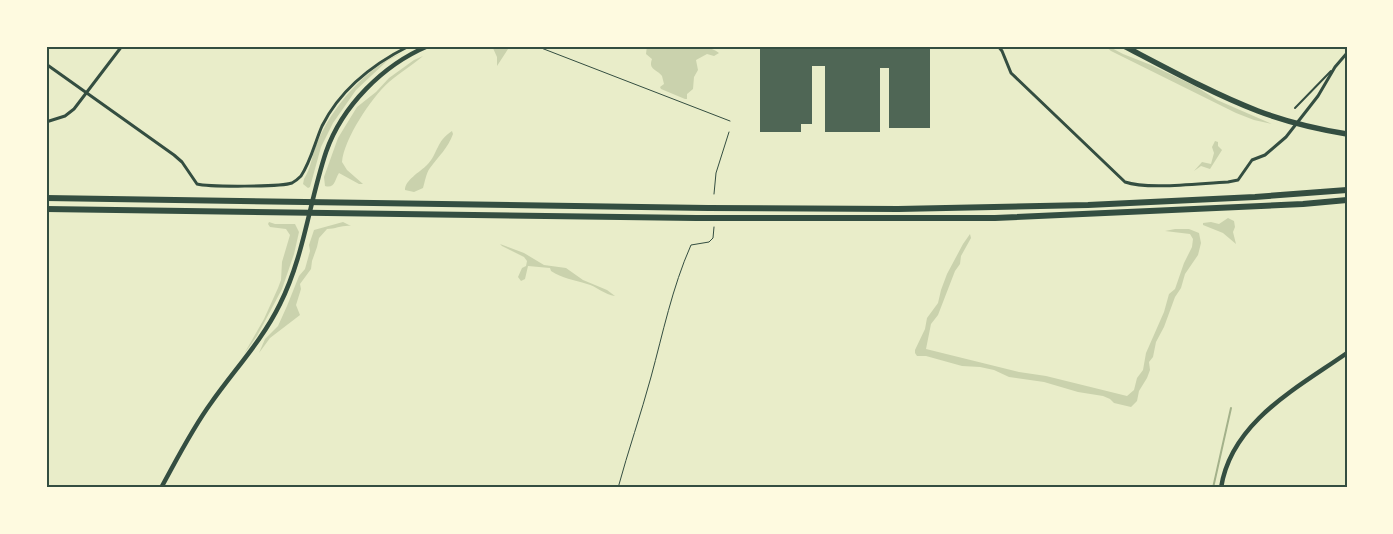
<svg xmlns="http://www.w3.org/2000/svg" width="1393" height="534" font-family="Signika,sans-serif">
	<rect width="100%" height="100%" fill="#e9edc9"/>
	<g fill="#cad2ad">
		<path d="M492 46H510L497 66V57Z"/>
		<path d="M647 46C665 46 705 41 719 53L714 56 707 54 696 60 698 70 694 77 693 89 687 94V99H685L661 89 660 87 664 84 662 76C657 69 648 70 652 59L646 54Z"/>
		<path d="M1105 46H1108L1123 54 1151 65 1195 86 1217 100 1272 124 1254 120 1236 113 1111 51Z"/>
		<path d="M402 53 387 61 356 90 333 123 321 147 310 187 308 188 303 184 304 179C311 168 312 155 317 143 332 107 365 68 402 53Z"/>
		<path d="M423 56C413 65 399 73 389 82 371 98 344 139 342 162L347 170 363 184H359L339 173C335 179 335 189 325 186L324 177 338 138 357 107 376 92 389 78 414 60Z"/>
		<path d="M452 131 453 134C448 148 438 157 430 168 426 173 425 182 423 188L414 192 405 190C405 180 420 172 427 165 438 154 436 141 452 131Z"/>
		<path d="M1215 141 1218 142V146L1222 150 1210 169 1201 166 1194 171 1202 162 1211 164 1214 153 1212 147Z"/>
		<path d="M1228 218 1234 221 1235 227 1233 232 1236 244 1223 233 1203 225V223L1211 222 1219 224Z"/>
		<path d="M269 222 275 224H295L299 232 294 254 282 289 257 336 244 354 264 319 278 288 281 280 282 262 290 235 286 229 270 227 268 224Z"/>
		<path d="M343 222 351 226C342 225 336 229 327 229L319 238 317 247 312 261 311 269 300 284 301 289 296 305 300 315 270 338 259 353 265 339 278 326 287 306 299 276 305 269 310 251 309 245 314 230Z"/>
		<path d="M1175 229H1189L1199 233 1201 243 1198 255 1185 274 1181 288 1175 297 1164 327 1156 342 1153 357 1149 362 1150 370 1147 378 1139 391 1137 401 1131 407 1114 403 1110 399 1103 396 1078 392 1044 382 1009 377 994 370 980 367 962 366 926 356H917L915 353V350L925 329 927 318 938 303 941 290 947 274 963 244 970 234 971 238 961 256 960 264 955 271 938 315 931 324 926 349 1019 372 1046 376 1127 396 1134 390 1137 378 1143 370 1146 353 1164 312 1169 294 1175 289 1184 263 1192 247 1193 239 1190 234 1165 231Z"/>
		<path d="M500 244 524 253 544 265 566 268 583 280 607 290 615 296C605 295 596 286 587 284 574 280 562 278 551 271L550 268C542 267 536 267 528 266L525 279 521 281 518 277 522 268 526 266 527 261 524 257 502 246Z"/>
	</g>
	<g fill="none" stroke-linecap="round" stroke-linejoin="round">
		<path stroke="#a3b18a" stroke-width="2" d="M1213 488 1231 408"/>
	</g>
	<path fill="#4f6655" d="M760 46H930V128H889V68H880V132H825V66H812V124H801V132H760Z"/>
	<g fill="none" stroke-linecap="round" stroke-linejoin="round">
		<g stroke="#344e41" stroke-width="1">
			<path d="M536 46 730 121"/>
			<path d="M714 194 716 173 729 132"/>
			<path d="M618 488C628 451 641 414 651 377 663 333 672 288 691 245L709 242 713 238 714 227"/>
		</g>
		<path stroke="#344e41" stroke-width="2" d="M1295 108 1331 71"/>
		<g stroke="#344e41" stroke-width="3">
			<path d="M998 46 1002 51 1011 73 1125 182C1148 190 1202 183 1228 182L1238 180 1252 160 1265 155 1286 137 1318 96 1335 67 1347 53"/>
			<path d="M46 64 174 155 182 162 197 184C208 187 281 187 292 183 296 181 298 179 301 176 311 161 315 142 322 126 340 90 373 64 409 46"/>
			<path d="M46 122 65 116 74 109 122 46"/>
		</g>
		<g stroke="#344e41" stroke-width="4.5">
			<path d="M161 488C177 459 192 429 211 403 234 370 262 341 280 304 304 256 309 203 326 152 342 106 383 65 428 46"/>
			<path d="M1221 488C1231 422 1297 388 1347 353"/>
		</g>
		<path stroke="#344e41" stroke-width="5.5" d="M1124 46C1168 69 1212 93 1258 111 1287 122 1317 129 1347 134"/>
		<g stroke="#344e41" stroke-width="6">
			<path d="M46 198 708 208 898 209 1088 205 1255 197 1347 190"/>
			<path d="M46 209 696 218H995L1303 204 1347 200"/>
		</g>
	</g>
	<rect width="1393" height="534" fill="none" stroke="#fefae0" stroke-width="95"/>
	<rect x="48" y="48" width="1298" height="438" fill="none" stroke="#344e41" stroke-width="2"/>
</svg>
